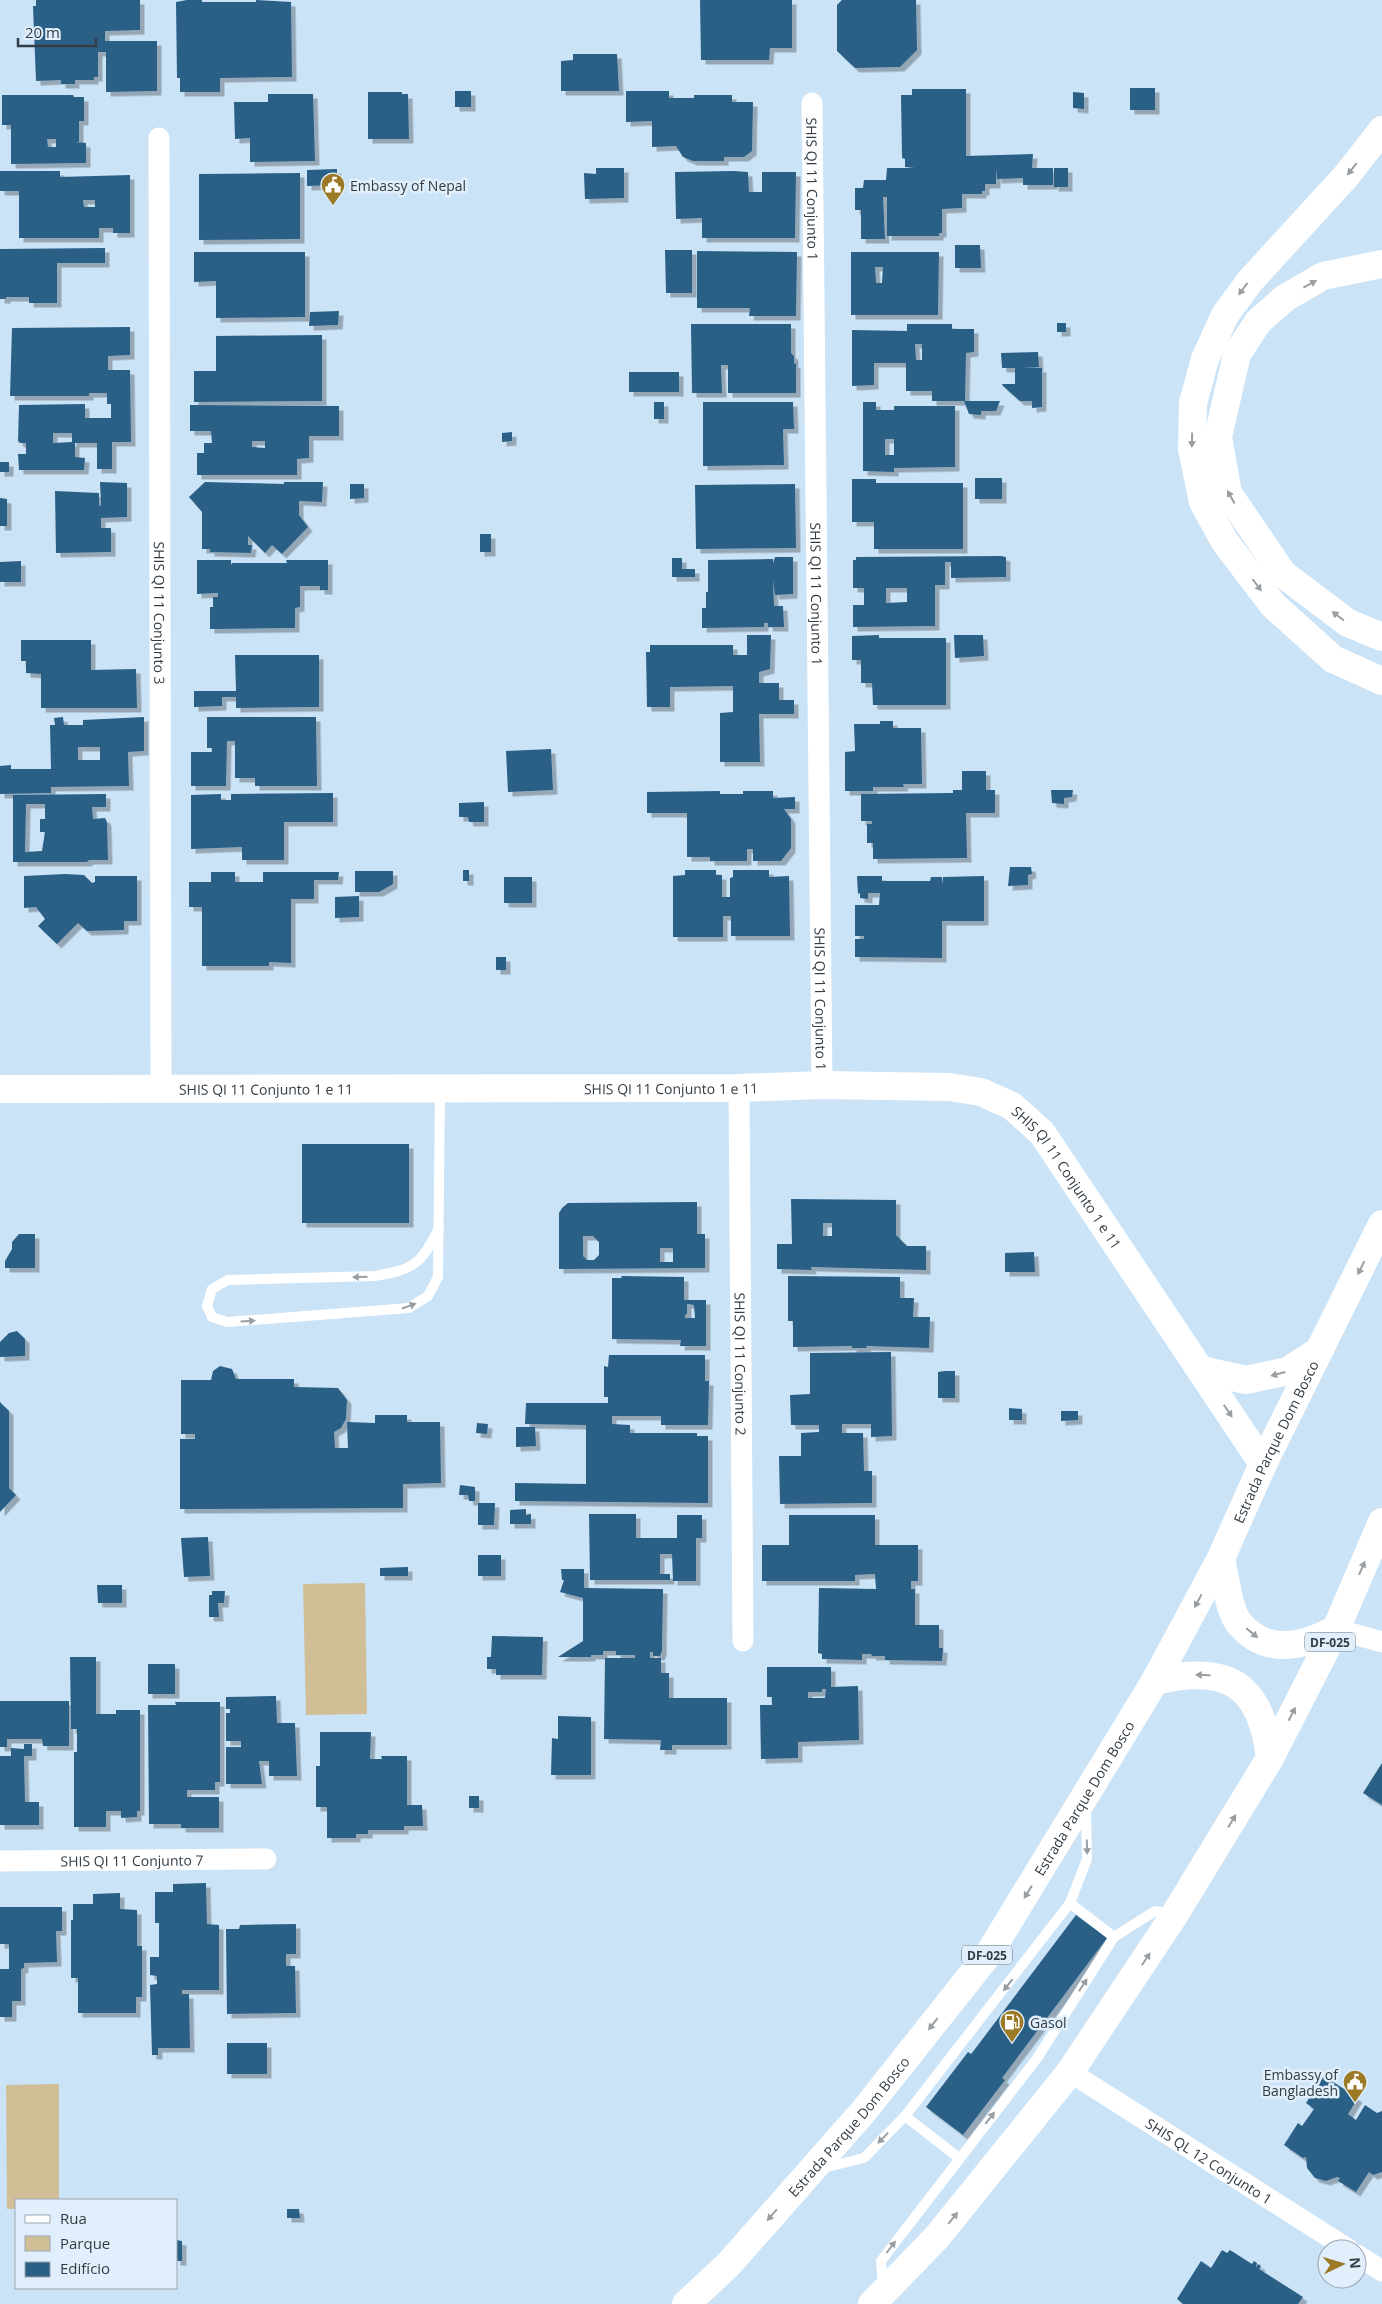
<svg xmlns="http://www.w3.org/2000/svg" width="1382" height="2304" font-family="'Open Sans',sans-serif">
	<defs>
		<filter id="shadow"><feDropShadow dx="4.5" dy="4.5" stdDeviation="0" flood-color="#0004"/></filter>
	</defs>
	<rect width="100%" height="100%" fill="#cbe3f7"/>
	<g fill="#d0be97">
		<path d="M365 1583 367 1714 306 1715 303 1584Z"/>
		<path d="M59 2084V2200H16V2209H7L6 2085Z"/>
	</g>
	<g fill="#2a5f86" fill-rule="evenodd" filter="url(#shadow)">
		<path d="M36 0H140V30L105 31V41H157V91L106 92V52H98V77H94V80H75V84H61V80L36 81 33 6H36Z"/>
		<path d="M187 0H202V2H256V0L291 2 292 77 220 78V92H180V78H177L176 2Z"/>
		<path d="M700 0H792V48H770L769 60H701Z"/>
		<path d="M842 0H916L917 50 900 67 855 68 837 51V5Z"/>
		<path d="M573 54H617L619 91H561V61L573 60Z"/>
		<rect x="1130" y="88" width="25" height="22"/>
		<path d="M912 89H966V156L1033 154 1032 168H1053V185H1023V178L997 179 996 168V184H985V191H982V194H962V208L942 209V233H939V236H887V197H883L885 239H861V210H855V188H863L864 180H886L887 168H915L905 167V159L902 158V156L901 95H912Z"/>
		<rect x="455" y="91" width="16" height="16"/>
		<path d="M626 91H669V98H694V95H732V102H753L752 151 744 157H724V161H693L683 157 676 146 652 147V121L626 122Z"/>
		<path d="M368 92H402V94H408L409 139H368Z"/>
		<path d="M1073 92 1084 93V109L1073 108Z"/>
		<path d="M268 94H313L315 161 250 162V138L235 139 234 102H268Z"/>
		<path d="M2 95H73L74 97H84V121H79V143L76 142 86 143V163L11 164V125H2ZM47 139H56V147H48Z"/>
		<path d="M596 168H624V198L585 199 584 173 596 174Z"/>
		<rect x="1054" y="168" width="14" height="19"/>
		<path d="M337 169V185L307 186V170Z"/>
		<path d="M0 171H60V177L130 175V233H113V228H99V238H19V191H0ZM83 200H95V207H84Z"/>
		<path d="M733 171 748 172 749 192H762V172H796L795 238H702V218L676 219 675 172Z"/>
		<path d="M300 173V239L199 240V174Z"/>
		<path d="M955 245H980L981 268H955Z"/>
		<path d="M105 248V263H57V303H29V297H6V299H0V249Z"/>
		<path d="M665 250H692V293H666Z"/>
		<path d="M697 251 797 252 796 316H749L750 308H697Z"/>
		<path d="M194 252H305V317L216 318V281L194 282Z"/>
		<path d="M851 252H939L938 315H851ZM875 267H883L882 283H876Z"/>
		<path d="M339 311 338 325 309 326 310 312Z"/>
		<rect x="1057" y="323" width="9" height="9"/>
		<path d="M691 324H791V353L794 356V364L796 363V393H728V365H721L722 393H692Z"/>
		<path d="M907 324H952V329H974V352L966 353 965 401H932V391H906V363H874V385L852 386V330L907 331ZM915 344H922V360H916Z"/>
		<path d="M130 327V355L108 356V370H130L131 442H112V469H97V443H75V457L85 458 84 470H19L18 454H26V443H20L18 441 19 405 85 404V418H111V404H107V393H89V396H10L12 328ZM53 433H72V442L53 443Z"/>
		<path d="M322 335V401L194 402V371H216V336Z"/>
		<path d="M1038 352 1039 367H1022L1042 368V407L1032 408V401H1020L1003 386 1002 384H1015V368H1002L1001 353Z"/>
		<rect x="629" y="372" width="50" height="20"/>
		<path d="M964 401H1000L996 411H981V415L969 414Z"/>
		<rect x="654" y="402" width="10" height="17"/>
		<path d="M703 402H793L794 429H783L784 465 703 466Z"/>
		<path d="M863 402H876V410H894V406H955V467L894 468V472L863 471ZM885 439H894V455H885Z"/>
		<path d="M190 405 339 406V436H309V458L297 459V475H197V453H204V443H212L211 431H190ZM252 441H265V448L252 447Z"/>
		<path d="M512 432V441L502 442V433Z"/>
		<rect x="0" y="462" width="9" height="10"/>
		<rect x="975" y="478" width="27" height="21"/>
		<path d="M852 479H876V483H963V549H874V522H852Z"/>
		<path d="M100 482 127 483V517L101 518V528H111V552L56 553 55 491 99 493V506L101 505Z"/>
		<path d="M205 482 284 484V482H323L322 502 299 501V515L308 527 282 554 272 545 265 553 248 536V545H252L251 553 210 552V549H202V512L189 497Z"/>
		<path d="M350 484H364V498L350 499Z"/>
		<path d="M795 484 796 548 696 549 695 485Z"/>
		<path d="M0 498 7 499V526H0Z"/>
		<rect x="480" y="534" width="11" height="18"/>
		<path d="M1001 556 1006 557V577L951 578V562H945V585H935V626L853 627V605H864V588H853V560H856V557ZM886 588H907V602L886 603Z"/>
		<path d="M775 557H793V594L775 595 773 580 774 606H783L784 627H768V623H764V627L702 628V608H706V592H708V560L773 559V563Z"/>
		<path d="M672 558H682V569H695V577H672Z"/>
		<path d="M197 560H231V565L232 563H287L286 560H328V590H320V586H300V607L295 608V628L210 629V607H213V597H218V593L197 594Z"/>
		<path d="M21 561V582H0V562Z"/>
		<path d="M747 635H771L770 669 759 672V683H779V700H794V714H759L760 762H720V713L733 712V686L670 687V707H647L646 652H650V645H733V655H747Z"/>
		<path d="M879 635V638H946V705H873L872 683H861V660H852V636Z"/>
		<path d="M954 635H983L984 656 955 658Z"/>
		<path d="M21 640H91V670L136 669 137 708H41V674L26 673V661H21Z"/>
		<path d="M235 655H319V707L236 708V697H222V706L194 707V691H236Z"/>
		<path d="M63 717 64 725H83V720L144 717V751L128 752 129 786 51 787V793L0 794V766L11 765V769H51L50 725H55L54 718ZM78 747H100V760H78Z"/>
		<path d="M207 717H316L317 786H255V778H235V741H227L226 786H191V752H212V748H207Z"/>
		<path d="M880 721H893V728H921L922 784H903L904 787H873V791H845V752L855 751 854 724H880Z"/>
		<path d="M551 749 553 790 508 792 506 751Z"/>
		<path d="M962 771H986V790H995V813H966L967 858 873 859V843H867V824H872V821H861V794L953 793V790H962Z"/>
		<path d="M1051 790H1073L1072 797 1064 798V804L1052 803Z"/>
		<path d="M720 791V794H743V791H773V798L795 797V809H784L791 819V848L781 861H753V849H747V861H710V857H687V813H647V792Z"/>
		<path d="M333 793V822H284V860H242V847L191 849V795L221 794V800H231V794Z"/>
		<path d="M106 794V807H92L93 819 105 818 107 822 108 860H89L87 862H13V795ZM26 804H45V819H40V832H45L42 851 25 852Z"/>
		<path d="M484 802V822H469L468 817H459V803Z"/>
		<path d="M1010 867H1031L1032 874 1028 875V885L1008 886Z"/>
		<rect x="463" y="870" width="6" height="11"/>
		<path d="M685 870H716V875H722V897H730V878L733 877V870H769V877L789 876 790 936H731V916H723V937H673V876L685 875Z"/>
		<path d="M355 871H393V884L379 892H355Z"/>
		<path d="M211 872H235V882H263V872H339L338 880H314V899H291V963L269 962V966H202V907H189V882H211Z"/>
		<path d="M65 874 84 875 92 883 95 882V876H137V921H124V930L87 931 78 923 57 944 38 926 45 919 36 907 24 908V876Z"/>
		<path d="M857 876H882V881H930L931 877H942L943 885V877L984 876V921H942V958L855 957V939H864V936H855V905H879L880 893H868V899L860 898V893L858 894Z"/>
		<rect x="504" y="877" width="28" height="26"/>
		<path d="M359 896V917L335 918V897Z"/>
		<rect x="496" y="957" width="10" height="13"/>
		<rect x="302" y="1144" width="107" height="79"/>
		<path d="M791 1199 896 1200V1235L907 1246H926V1270L811 1267 812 1270 777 1269V1244H792ZM823 1223H832V1236H823Z"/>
		<path d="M697 1202V1234H705V1268L559 1269V1213L562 1208 568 1203ZM583 1236H593L599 1242V1255L594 1260H587L583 1256ZM660 1248H673V1262H660Z"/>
		<path d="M19 1234H35V1268H5V1261L12 1249V1242Z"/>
		<path d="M1034 1252 1035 1272H1005V1253Z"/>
		<path d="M621 1276 684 1277V1300H706V1346H680L681 1340 612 1339V1278H622ZM687 1304 694 1305 695 1318H685V1315L687 1314Z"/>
		<path d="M788 1276 900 1277V1298H914L913 1317H930L929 1348 866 1346 867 1348H852V1346L793 1347V1321H788Z"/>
		<path d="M17 1331 25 1339V1356L0 1357V1342L9 1333Z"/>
		<path d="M891 1352 892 1436 871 1437V1424H842V1433H863L864 1471H872V1503L780 1504 779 1456H801V1433L819 1432V1425H791L790 1395 810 1394V1353Z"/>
		<path d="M609 1355H705V1381H709L708 1425H661V1416H612V1424L630 1425V1433H697V1436H708V1503L515 1501V1483L586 1484V1425L525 1424 526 1403H608V1397H604V1366L608 1367Z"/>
		<path d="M220 1366 232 1369 236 1379H294V1387L338 1388 347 1400 346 1419 341 1428 334 1432 335 1448H348L347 1422 375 1423V1415H407V1422H440L441 1483 403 1484V1508L180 1509V1439H195V1434H181V1380H211L213 1371Z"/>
		<path d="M945 1371H955V1398H938V1372Z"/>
		<path d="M0 1402 9 1411V1488L16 1495 0 1512Z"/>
		<path d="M1009 1408 1022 1409V1420H1009Z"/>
		<path d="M1061 1411H1078V1420L1061 1421Z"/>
		<path d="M477 1423 488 1424 487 1434 476 1433Z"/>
		<path d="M516 1427H535L536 1446 516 1447Z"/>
		<path d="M460 1485 475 1487V1501H469L468 1495H459Z"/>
		<path d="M478 1503H495L494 1525H478Z"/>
		<path d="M526 1509V1515L531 1514V1524H510V1510Z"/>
		<path d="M589 1514H636V1538H677V1515H702V1538H696V1581H673L672 1554H660V1574H670V1580H590Z"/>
		<path d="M789 1515H875V1545H918V1581H911V1589H915V1625H939V1648H943L942 1661 885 1660V1656H872L871 1654H862V1660L822 1659V1654L818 1653 819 1588 876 1589 875 1574 855 1575V1581H762V1545H789Z"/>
		<path d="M206 1537H208L210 1576 184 1577 181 1538Z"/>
		<rect x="478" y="1555" width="23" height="21"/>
		<path d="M408 1567V1576H380V1568Z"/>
		<path d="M561 1569H584V1588L663 1589 662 1651 660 1656H653V1652H650V1658H661V1673H669V1698H727V1745H672V1750H660L661 1740 604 1739 605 1658H635V1655H616V1651H603V1655H591V1657H558L583 1641V1598L560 1592 564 1580H562Z"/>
		<path d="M97 1585H122V1603H98Z"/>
		<path d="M212 1591H225L224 1603H218L219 1617H209V1595H212Z"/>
		<path d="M492 1636 543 1637 542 1675H496V1669H487V1657H491Z"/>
		<path d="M70 1657H96V1714H116V1710H140V1811H137V1817L121 1818V1811H106V1827H74V1752H77V1729H71Z"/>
		<rect x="148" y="1664" width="27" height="30"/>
		<path d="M767 1667H831V1687L858 1686 859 1740 798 1742V1758L761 1759 760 1705H772V1697H767ZM822 1689H826L825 1698H808V1692H822Z"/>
		<path d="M276 1696 277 1723H295L297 1776H269V1761H259L262 1784H226V1747H241V1741H226V1713H230V1709H226V1697Z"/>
		<path d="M0 1701H69V1746H43L42 1739H7V1747H0Z"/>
		<path d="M175 1702H220V1782H215V1790H187V1797H219V1828H181V1824H149L148 1705H176Z"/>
		<path d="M558 1716 591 1717V1775H551L552 1738 558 1739Z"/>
		<path d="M320 1732H371L370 1759H382L381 1756H407V1805H422L423 1826H404V1830H368V1834H356V1838H327V1807H316V1766H320Z"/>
		<path d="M24 1744H32V1756H24L25 1802H39V1825H0V1756H11V1748L24 1749Z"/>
		<path d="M1382 1763V1805L1363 1793Z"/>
		<rect x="469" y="1796" width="10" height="12"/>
		<path d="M206 1883 207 1924 219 1925V1990H182V1994H189L190 2048H158V2055H152L150 1985 157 1984V1976L150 1975V1957H159V1923H155V1892H173V1884Z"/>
		<path d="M120 1893V1909L137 1910V1946H142V1997H136V2013H78V1978H71V1920H73V1904H93V1894Z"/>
		<path d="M0 1907H62V1931H56L57 1962 24 1963V1968L21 1969V2001H12V2017H0V1969H9V1944H0Z"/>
		<path d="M1076 1915 1107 1938 1002 2078 1005 2080 963 2135 926 2107 968 2052 971 2054 975 2049Z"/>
		<path d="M296 1924V1954H286V1966H295L296 2013 227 2014 226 1929H239L240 1925Z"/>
		<rect x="227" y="2043" width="40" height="31"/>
		<path d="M1324 2076 1358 2098 1348 2114 1356 2120 1365 2105 1377 2113 1382 2111V2172L1373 2175 1369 2172 1356 2192 1338 2181 1340 2178 1337 2177 1326 2181 1315 2178 1307 2168 1306 2157 1303 2158 1284 2145 1298 2123 1302 2126 1314 2109 1306 2103Z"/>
		<path d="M287 2209H299L300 2218H287Z"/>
		<path d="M176 2240 182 2241V2261H176Z"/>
		<path d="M1222 2250 1227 2253 1230 2250 1252 2264 1254 2261 1257 2263 1256 2268 1258 2264 1261 2266 1259 2269 1303 2297 1298 2304H1183L1177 2299 1201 2261 1211 2268Z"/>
	</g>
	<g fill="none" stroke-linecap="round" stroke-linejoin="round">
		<g stroke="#fff" stroke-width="10">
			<path d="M439 1228C421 1264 415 1269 375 1276L228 1280 212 1289 207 1306 212 1317 227 1322 409 1308 428 1296 438 1277 440 1089"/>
			<path d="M1070 1903 1114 1937"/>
			<path d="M905 2116 959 2158"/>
			<path d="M823 2168 864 2158 905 2116 1070 1903 1087 1859 1086 1809"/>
			<path d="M883 2286 881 2261 1038 2057 1114 1937 1155 1911 1172 1914"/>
		</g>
		<g stroke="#fff" stroke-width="21">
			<path id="s1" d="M812 103 822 1085"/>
			<path id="s2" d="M159 138 161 1089"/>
			<path id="s3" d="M739 1088 743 1641"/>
			<path d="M1336 1629 1382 1642"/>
			<path id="s4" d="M0 1861 266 1859"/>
			<path id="s5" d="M1070 2072 1348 2249"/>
			<path d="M1357 2255 1382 2271"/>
		</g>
		<g stroke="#fff" stroke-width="28">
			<path id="s6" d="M0 1089 739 1088 822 1085 949 1087 981 1092 1012 1106 1042 1133 1263 1464"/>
			<path d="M1201 1370 1246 1380 1288 1371 1320 1350"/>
		</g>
		<g stroke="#fff" stroke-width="28">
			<path d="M1382 130 1347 175 1250 281 1225 315 1205 359 1193 403 1192 449 1203 502 1225 542 1273 605 1333 659 1382 681"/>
			<path d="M1382 264 1323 276 1285 298 1258 322 1237 354 1218 437 1228 493 1283 574 1348 623 1382 637"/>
			<path d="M1221 1558C1225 1575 1228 1608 1238 1622 1265 1656 1303 1647 1336 1629"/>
			<path d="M1155 1681C1227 1664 1261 1683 1270 1758"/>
			<path id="s7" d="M686 2304 728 2265 863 2112 990 1952 1155 1681 1221 1558 1263 1464 1382 1224"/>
			<path d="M872 2304 937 2237 1070 2072 1175 1914 1270 1758 1336 1629 1382 1522"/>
		</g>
	</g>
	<defs><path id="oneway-solid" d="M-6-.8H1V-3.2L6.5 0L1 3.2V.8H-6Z" transform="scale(1.25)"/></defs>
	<g fill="#999ea2">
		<use href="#oneway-solid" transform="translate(1352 169) rotate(128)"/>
		<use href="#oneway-solid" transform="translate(1310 284) rotate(-29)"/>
		<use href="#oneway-solid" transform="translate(1243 289) rotate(126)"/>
		<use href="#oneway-solid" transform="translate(1192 440) rotate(91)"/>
		<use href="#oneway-solid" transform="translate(1231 497) rotate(-119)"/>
		<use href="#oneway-solid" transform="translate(1257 585) rotate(53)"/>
		<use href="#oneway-solid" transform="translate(1338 616) rotate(-143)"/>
		<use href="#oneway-solid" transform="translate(1361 1268) rotate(116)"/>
		<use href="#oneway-solid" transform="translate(360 1277) rotate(179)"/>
		<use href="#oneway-solid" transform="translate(409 1306) rotate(-19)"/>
		<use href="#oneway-solid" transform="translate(248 1321) rotate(-4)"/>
		<use href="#oneway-solid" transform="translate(1278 1374) rotate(165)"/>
		<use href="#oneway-solid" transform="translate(1228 1411) rotate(56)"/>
		<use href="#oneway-solid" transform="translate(1362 1568) rotate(-67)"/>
		<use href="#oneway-solid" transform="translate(1198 1601) rotate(118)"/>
		<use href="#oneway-solid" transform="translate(1252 1633) rotate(40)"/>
		<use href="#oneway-solid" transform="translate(1203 1675) rotate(-179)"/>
		<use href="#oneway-solid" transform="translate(1292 1714) rotate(-63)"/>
		<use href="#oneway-solid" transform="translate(1232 1821) rotate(-59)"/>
		<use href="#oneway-solid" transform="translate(1087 1847) rotate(88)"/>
		<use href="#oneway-solid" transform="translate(1028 1892) rotate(122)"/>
		<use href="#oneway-solid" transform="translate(1146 1959) rotate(-56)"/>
		<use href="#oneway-solid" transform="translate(1008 1985) rotate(128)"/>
		<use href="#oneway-solid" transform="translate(1083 1985) rotate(-57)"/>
		<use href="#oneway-solid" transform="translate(933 2024) rotate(128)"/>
		<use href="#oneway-solid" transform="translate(990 2118) rotate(-52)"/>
		<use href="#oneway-solid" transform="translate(883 2138) rotate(134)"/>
		<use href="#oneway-solid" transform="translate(772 2215) rotate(131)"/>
		<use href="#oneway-solid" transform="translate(953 2218) rotate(-51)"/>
		<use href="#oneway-solid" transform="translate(891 2247) rotate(-53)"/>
	</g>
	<defs>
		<symbol id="civic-pin" viewBox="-11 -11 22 30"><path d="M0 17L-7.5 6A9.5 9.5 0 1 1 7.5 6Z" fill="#9c7a25" stroke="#e0effb"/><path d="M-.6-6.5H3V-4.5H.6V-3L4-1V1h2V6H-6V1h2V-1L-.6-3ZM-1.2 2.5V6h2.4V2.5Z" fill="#fff"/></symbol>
		<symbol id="fuel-pin" viewBox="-11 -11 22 30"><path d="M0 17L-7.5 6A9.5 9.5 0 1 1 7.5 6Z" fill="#9c7a25" stroke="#e0effb"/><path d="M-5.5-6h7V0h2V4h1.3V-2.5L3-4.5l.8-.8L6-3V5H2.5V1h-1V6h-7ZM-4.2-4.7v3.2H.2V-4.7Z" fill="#fff"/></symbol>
	</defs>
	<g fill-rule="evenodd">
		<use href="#civic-pin" x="319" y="171" width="28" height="38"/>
		<use href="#fuel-pin" x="998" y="2008" width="28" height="38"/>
		<use href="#civic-pin" x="1341" y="2068" width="28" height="38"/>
	</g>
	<g text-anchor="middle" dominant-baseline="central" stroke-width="5" stroke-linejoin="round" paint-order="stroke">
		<g fill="#e0effb" stroke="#67727b" stroke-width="1">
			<rect x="1305" y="1632.5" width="50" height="19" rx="4"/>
			<rect x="962" y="1945.5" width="50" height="19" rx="4"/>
		</g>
		<g font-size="12" font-weight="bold" fill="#333c44">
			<text x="1330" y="1642">DF-025</text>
			<text x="987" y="1955">DF-025</text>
		</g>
		<g font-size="14" fill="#333c44" stroke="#e0effb" text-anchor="start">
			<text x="350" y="185">Embassy of Nepal</text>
			<text x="1030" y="2022">Gasol</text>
			<text x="1338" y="2074" text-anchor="end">Embassy of<tspan x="1338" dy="16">Bangladesh</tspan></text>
		</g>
		<g font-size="14" fill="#333c44" stroke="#e0effb">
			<text stroke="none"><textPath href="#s1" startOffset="86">SHIS QI 11 Conjunto 1</textPath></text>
			<text stroke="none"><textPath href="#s1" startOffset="491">SHIS QI 11 Conjunto 1</textPath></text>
			<text stroke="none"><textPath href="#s2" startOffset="475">SHIS QI 11 Conjunto 3</textPath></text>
			<text stroke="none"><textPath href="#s1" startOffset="896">SHIS QI 11 Conjunto 1</textPath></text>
			<text stroke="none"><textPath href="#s6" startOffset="266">SHIS QI 11 Conjunto 1 e 11</textPath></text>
			<text stroke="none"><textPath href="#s6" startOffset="671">SHIS QI 11 Conjunto 1 e 11</textPath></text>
			<text stroke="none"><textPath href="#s6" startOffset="1106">SHIS QI 11 Conjunto 1 e 11</textPath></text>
			<text stroke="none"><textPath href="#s3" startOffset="276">SHIS QI 11 Conjunto 2</textPath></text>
			<text stroke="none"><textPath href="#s7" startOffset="1051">Estrada Parque Dom Bosco</textPath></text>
			<text stroke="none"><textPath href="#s7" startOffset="646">Estrada Parque Dom Bosco</textPath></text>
			<text stroke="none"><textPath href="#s4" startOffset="132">SHIS QI 11 Conjunto 7</textPath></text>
			<text stroke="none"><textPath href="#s7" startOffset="241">Estrada Parque Dom Bosco</textPath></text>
			<text stroke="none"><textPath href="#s5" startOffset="165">SHIS QL 12 Conjunto 1</textPath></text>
		</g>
	</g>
	<rect x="15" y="2199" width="162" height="90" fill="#e0effb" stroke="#9ba7b2"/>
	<rect x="25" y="2215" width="25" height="8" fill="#ffffff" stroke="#9ba7b2"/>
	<text x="60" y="2224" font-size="15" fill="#333c44">Rua</text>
	<rect x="25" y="2236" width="25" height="15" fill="#d0be97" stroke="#9ba7b2"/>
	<text x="60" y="2249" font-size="15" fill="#333c44">Parque</text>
	<rect x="25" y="2262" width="25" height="15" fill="#2a5f86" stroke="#9ba7b2"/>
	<text x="60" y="2274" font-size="15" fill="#333c44">Edifício</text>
	<g transform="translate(1342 2264) rotate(85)"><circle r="24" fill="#e0effb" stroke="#9ba7b2"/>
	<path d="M0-4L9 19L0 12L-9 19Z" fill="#9c7a25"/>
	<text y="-8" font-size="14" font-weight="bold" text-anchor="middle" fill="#333c44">N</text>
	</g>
	<path d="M18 38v8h78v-8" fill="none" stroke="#333c44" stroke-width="2.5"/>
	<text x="25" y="38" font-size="15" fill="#333c44" stroke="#e0effb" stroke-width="4" paint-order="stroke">20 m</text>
</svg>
